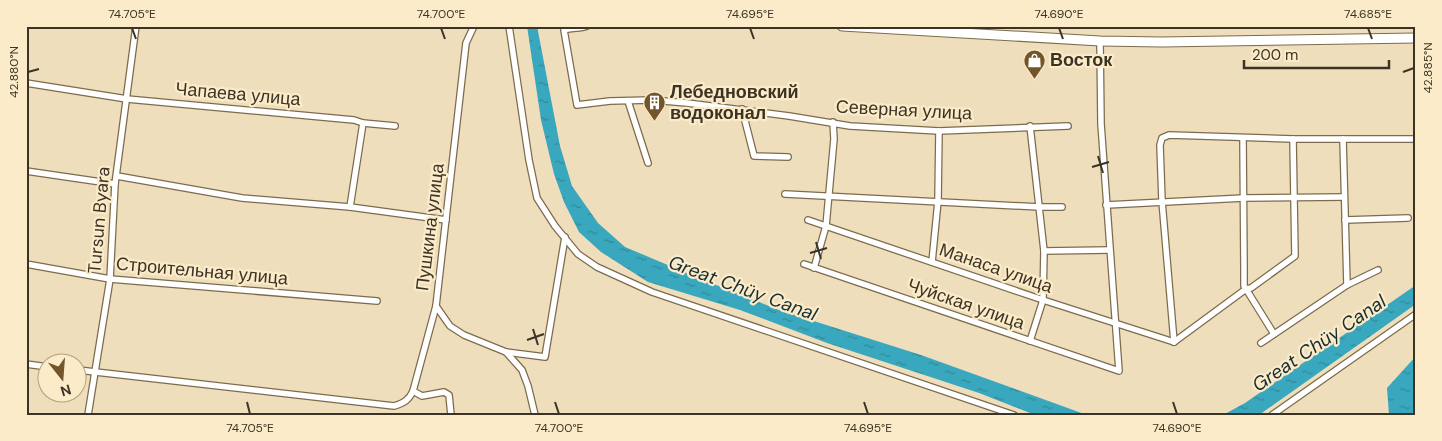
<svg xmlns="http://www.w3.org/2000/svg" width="1442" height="441" font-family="'DM Sans',sans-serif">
	<defs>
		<pattern id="water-ripples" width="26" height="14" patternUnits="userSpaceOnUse" patternTransform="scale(1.25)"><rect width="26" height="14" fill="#39a7bd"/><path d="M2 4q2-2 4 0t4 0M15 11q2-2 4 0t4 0" fill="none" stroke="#318999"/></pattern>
	</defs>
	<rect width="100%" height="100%" fill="#efdebb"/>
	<g fill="url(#water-ripples)">
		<path d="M527 26H537L560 146 572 186 598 223 625 247 701 279 779 310 921 355 1087 415H1035L979 393 827 343 740 310 648 282 601 252 579 232 564 202 554 174 541 120Z"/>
		<path d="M1416 285V304L1259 415H1223L1245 403Z"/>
		<path d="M1416 356V415H1389L1387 388Z"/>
	</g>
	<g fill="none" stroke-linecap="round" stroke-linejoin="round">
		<defs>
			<g id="street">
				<path d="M509 26 529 160 537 198 555 226 578 254 597 267 652 292 1014 415"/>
				<path d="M587 26C580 29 573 27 564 30L577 105 610 101 652 100 687 103 789 116 850 126 939 131 1068 126"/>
				<path d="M26 83 127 99 354 120 363 123 350 207"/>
				<path d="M628 101 648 163"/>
				<path d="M742 109 754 156 788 157"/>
				<path d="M363 123 395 126"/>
				<path d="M1243 138 1244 267V286L1246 289 1251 288 1295 256 1293 139"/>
				<path d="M1343 139 1347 285"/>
				<path d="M26 171 115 184"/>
				<path d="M117 176 242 198 350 207 446 220"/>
				<path d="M785 194 1039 207H1062"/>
				<path d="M1106 205 1244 198 1344 197"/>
				<path d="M808 220 1043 300 1174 342"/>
				<path d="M1345 220 1408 218"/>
				<path d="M1044 251 1109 250"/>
				<path d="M932 262 938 201 939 131"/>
				<path d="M26 264 110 279 377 301"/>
				<path d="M804 264 1119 371 1101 124 1100 41"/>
				<path d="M814 268 826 226 834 139 833 122"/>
				<path d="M436 306 450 326 464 335 506 352 522 370 528 386 535 415"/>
				<path d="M1030 341 1043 300 1044 251 1030 126"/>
				<path d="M1174 342 1162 201 1160 145 1162 138 1169 135 1293 139H1416"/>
				<path d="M1174 342 1246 289 1274 334"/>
				<path d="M1261 343 1347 285 1378 270"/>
				<path d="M506 352 545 357 565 237"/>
				<path d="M26 364 48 367"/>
				<path d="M78 370 394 406C404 403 409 400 413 391L436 306 466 43 474 26"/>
				<path d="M413 391 422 396 444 392 449 395 451 415"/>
				<path d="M88 415 110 279 115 184 136 26"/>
				<path d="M1272 415 1416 314"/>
			</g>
			<path id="primary" d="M842 26 1100 41 1162 42 1416 38"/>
		</defs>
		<use href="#street" stroke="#7c6c4d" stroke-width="8"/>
		<use href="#primary" stroke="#7c6c4d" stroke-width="11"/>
		<use href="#street" stroke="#fff" stroke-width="5.5"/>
		<use href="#primary" stroke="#fff" stroke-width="9"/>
	</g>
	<path fill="none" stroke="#3b3426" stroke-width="2" d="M132 28 136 39M441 28 445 39M750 28 754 39M1059 28 1063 39M1368 28 1372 39M28 72 39 69M1403 72 1414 68M1098 156 1103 173M1092 167 1109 162M816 242 821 259M810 253 827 248M533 329 538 345M527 340 544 334M247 402 250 414M555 402 559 414M864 402 868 414M1173 402 1177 414"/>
	<defs>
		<symbol id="shop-pin" viewBox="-11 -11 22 30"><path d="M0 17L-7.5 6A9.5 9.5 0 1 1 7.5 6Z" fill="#74542a" stroke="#fcebc8"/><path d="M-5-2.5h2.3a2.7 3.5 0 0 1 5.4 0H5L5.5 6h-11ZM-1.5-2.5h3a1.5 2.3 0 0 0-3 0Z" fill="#fff"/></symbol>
		<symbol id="building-pin" viewBox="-11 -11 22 30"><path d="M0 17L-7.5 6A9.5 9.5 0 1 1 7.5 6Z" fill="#74542a" stroke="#fcebc8"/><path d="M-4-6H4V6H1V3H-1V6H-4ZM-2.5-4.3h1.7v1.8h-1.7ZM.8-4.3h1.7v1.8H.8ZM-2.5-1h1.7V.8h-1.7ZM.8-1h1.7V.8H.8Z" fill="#fff"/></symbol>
	</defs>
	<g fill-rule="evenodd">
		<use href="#shop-pin" x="1022" y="48" width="25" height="34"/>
		<use href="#building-pin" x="642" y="90" width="25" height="34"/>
	</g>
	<g text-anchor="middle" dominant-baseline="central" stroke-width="4.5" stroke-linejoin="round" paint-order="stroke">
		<g font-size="18" font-weight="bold" fill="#3b3426" stroke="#fcebc8" text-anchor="start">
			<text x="1050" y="60">Восток</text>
			<text x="670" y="92">Лебедновский<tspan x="670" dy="21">водоконал</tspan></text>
		</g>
		<g font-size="18" fill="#3b3426" stroke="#fcebc8">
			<text transform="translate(238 94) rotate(5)">Чапаева улица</text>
			<text transform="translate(904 110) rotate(3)">Северная улица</text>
			<text transform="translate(99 220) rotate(-85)">Tursun Byara</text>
			<text transform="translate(430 227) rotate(-83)">Пушкина улица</text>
			<text transform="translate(996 268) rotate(19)">Манаса улица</text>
			<text transform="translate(202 271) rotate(5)">Строительная улица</text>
			<text transform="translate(966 304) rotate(19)">Чуйская улица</text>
		</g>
		<g font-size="19" font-style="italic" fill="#162e33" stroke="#fcebc8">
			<text transform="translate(743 288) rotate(20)">Great Chüy Canal</text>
			<text transform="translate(1319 343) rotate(-34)">Great Chüy Canal</text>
		</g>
	</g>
	<rect width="1442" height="441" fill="none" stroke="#fcebc8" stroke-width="55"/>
	<g transform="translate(62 378) rotate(163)"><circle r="24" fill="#fcebc8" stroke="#afa287"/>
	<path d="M0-4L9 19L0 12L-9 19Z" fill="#74542a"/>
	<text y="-8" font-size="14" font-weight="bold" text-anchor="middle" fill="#3b3426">N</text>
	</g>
	<path d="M1244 60v8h145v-8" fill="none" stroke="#3b3426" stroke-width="2.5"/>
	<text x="1252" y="60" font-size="15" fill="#3b3426" stroke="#fcebc8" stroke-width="4" paint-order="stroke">200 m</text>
	<rect x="28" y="28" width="1386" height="386" fill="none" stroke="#3b3426" stroke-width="2"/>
	<g font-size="12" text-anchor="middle" fill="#3b3426">
		<text x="132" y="18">74.705°E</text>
		<text x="441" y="18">74.700°E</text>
		<text x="750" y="18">74.695°E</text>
		<text x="1059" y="18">74.690°E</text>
		<text x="1368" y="18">74.685°E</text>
		<text transform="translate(1428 68) rotate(-90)" y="4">42.885°N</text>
		<text transform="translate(14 72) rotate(-90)" y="4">42.880°N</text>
		<text x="250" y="432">74.705°E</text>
		<text x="559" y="432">74.700°E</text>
		<text x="868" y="432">74.695°E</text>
		<text x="1177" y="432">74.690°E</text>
	</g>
</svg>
